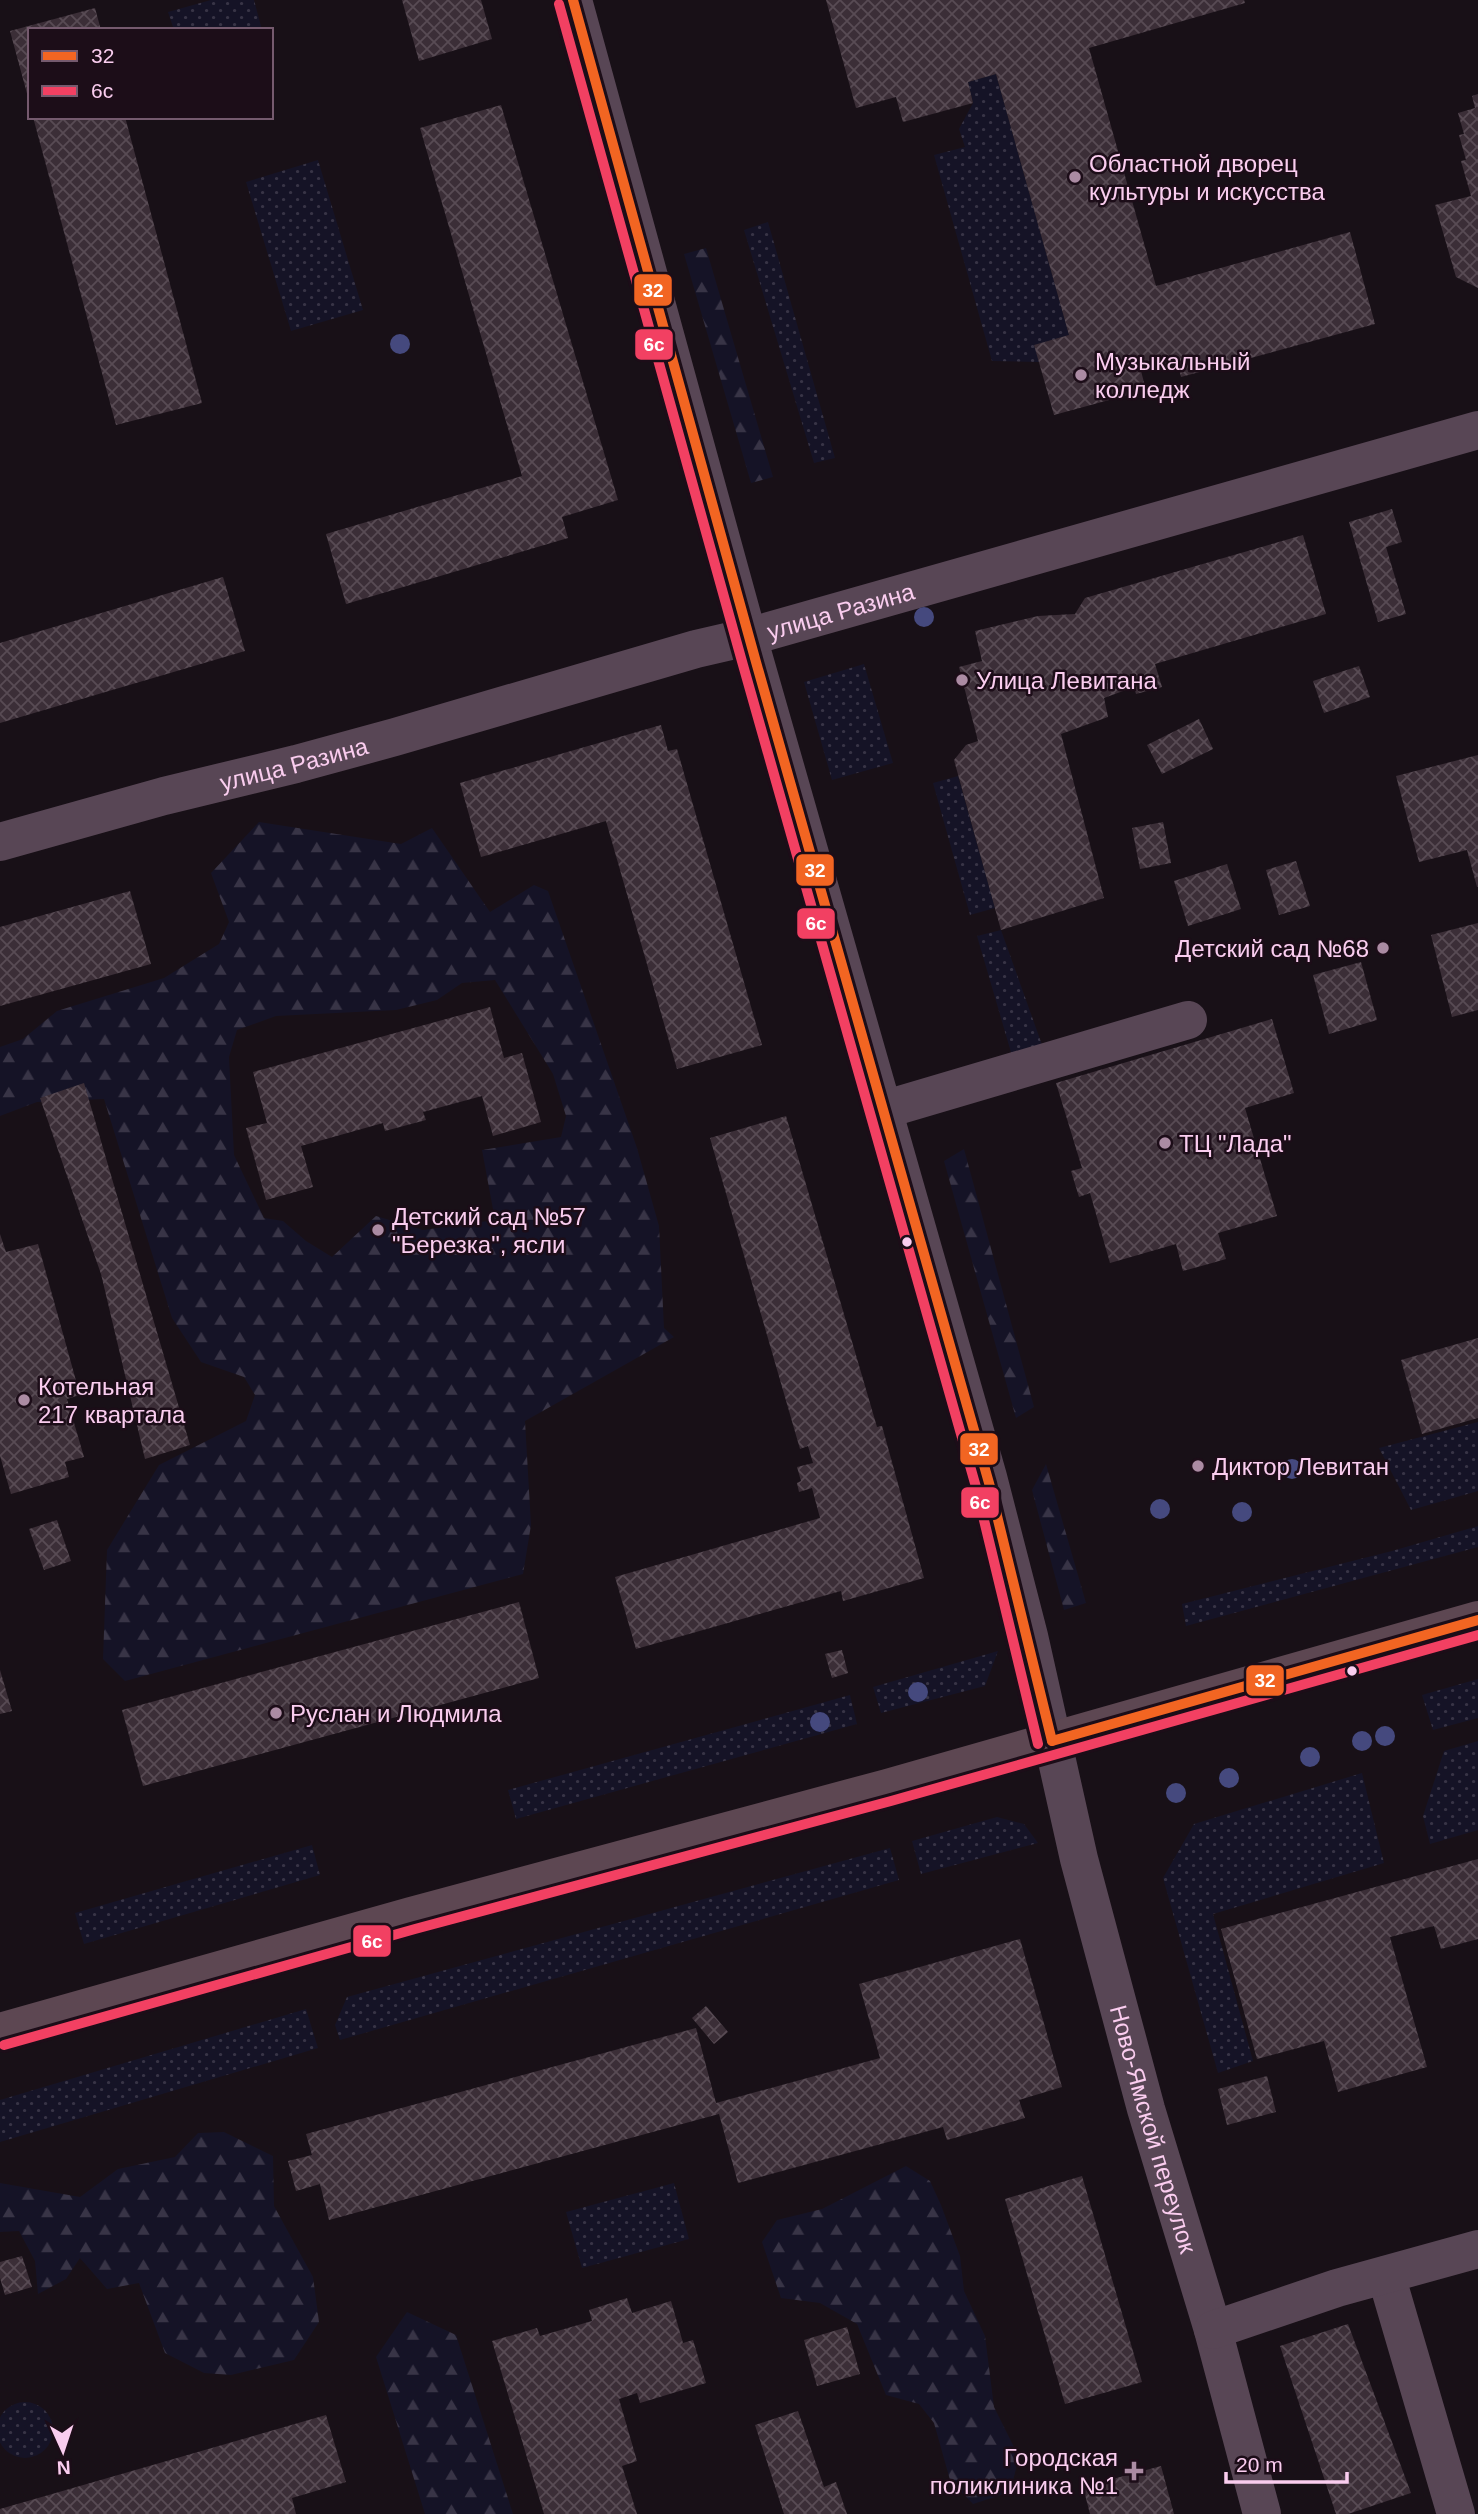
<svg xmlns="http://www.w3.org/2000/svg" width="1478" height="2514" font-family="Arial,sans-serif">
	<defs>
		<pattern id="grass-dots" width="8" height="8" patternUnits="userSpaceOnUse" patternTransform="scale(1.75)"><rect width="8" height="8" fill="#151326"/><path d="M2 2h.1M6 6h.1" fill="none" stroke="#383446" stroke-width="1.8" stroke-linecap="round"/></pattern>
		<pattern id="forest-firs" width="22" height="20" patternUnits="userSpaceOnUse" patternTransform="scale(1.75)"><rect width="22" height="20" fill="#151326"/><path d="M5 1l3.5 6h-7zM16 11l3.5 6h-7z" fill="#383446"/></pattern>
		<pattern id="building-cross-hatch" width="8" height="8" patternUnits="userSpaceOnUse" patternTransform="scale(1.75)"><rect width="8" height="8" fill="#3b2e37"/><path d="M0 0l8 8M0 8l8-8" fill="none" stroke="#584b54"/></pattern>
	</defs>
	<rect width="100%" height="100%" fill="#181017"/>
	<g fill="url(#grass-dots)">
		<path d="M211 0H254L262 30H174L168 12Z"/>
		<path d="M996 74 1069 335 1035 345 1039 362 992 361 934 155 965 147 959 129 973 103 968 82Z"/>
		<path d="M318 160 363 310 291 331 246 182Z"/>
		<path d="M768 222 835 458 814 463 744 230Z"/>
		<path d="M864 664 893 763 832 780 804 682Z"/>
		<path d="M958 776 995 908 970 915 933 783Z"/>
		<path d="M1001 930 1046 1056 1015 1066 977 936Z"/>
		<path d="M1478 1422V1491L1411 1510 1379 1448Z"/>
		<path d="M1478 1526V1547L1186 1626 1182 1604 1392 1551Z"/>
		<path d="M998 1651 985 1686 881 1713 873 1687Z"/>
		<path d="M1478 1679V1718L1433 1730 1422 1695Z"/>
		<path d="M850 1695 857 1724 516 1819 508 1790Z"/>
		<path d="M1478 1741V1830L1430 1844 1423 1816 1444 1751Z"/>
		<path d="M1362 1773 1384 1863 1213 1914 1253 2061 1218 2073 1163 1878 1194 1824Z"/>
		<path d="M997 1817 1024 1824 1038 1843 921 1874 912 1841Z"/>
		<path d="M312 1845 320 1875 84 1944 75 1913Z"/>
		<path d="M890 1848 899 1880 340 2040 335 2025 347 1997Z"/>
		<path d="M306 2009 318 2048 0 2142V2100Z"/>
		<path d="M674 2183 689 2239 582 2268 566 2212Z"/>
		<circle cx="25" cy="2430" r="28"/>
	</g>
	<g fill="url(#forest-firs)" fill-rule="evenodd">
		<path d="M706 248 773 477 751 483 684 254Z"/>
		<path d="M259 822 401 844 432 828 490 912 534 885 548 891 637 1148 659 1226 664 1328 674 1337 525 1421 531 1525 523 1574 125 1681 103 1659 107 1550 159 1465 246 1421 255 1395 244 1377 201 1362 172 1318 104 1099 37 1102 0 1116V1047L23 1039 57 1011 164 978 219 944 229 922 211 873ZM495 980 553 1074 566 1116 561 1137 482 1150 495 1220 423 1230 376 1216 332 1257 306 1241 283 1221 264 1218 234 1155 229 1057 237 1030 276 1016 396 1010 437 1000 462 983Z"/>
		<path d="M964 1149 1034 1407 1016 1418 944 1161Z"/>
		<path d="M1046 1464 1086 1603 1064 1610 1032 1490Z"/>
		<path d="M224 2132 273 2156 274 2206 313 2277 319 2322 294 2360 231 2375 204 2373 165 2353 139 2283 107 2289 80 2258 66 2279 38 2294 35 2261 19 2231 0 2232V2183L80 2197 118 2169 175 2157 198 2133Z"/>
		<path d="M906 2166 930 2181 941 2205 960 2256 964 2291 985 2336 994 2407 1019 2457 1010 2492 973 2504 950 2480 934 2423 919 2404 886 2395 857 2324 820 2303 781 2298 762 2242 777 2220 822 2209Z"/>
		<path d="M407 2312 456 2335 513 2514H425L376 2357Z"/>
	</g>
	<g fill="url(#building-cross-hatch)">
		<path d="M402 0H481L492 39 419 61Z"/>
		<path d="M826 0H1244L1245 3 1089 48 1156 286 1350 232 1375 324 1181 377 1177 361 1141 371 1146 390 1054 415 1034 345 1069 335 996 74 968 82 973 103 903 122 896 97 856 108Z"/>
		<path d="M95 8 101 30H30L29 101 10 31Z"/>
		<path d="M1478 94V288L1456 277 1435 205 1471 196 1461 161 1466 160 1459 135 1464 134 1458 113 1475 108 1472 96Z"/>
		<path d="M501 105 618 500 562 517 568 538 346 604 326 534 522 476 420 128Z"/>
		<path d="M33 117H125L202 403 116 425Z"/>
		<path d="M1392 509 1402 542 1386 547 1406 614 1378 622 1349 522Z"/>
		<path d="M1303 535 1326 614 1155 664 1162 687 1136 694 1134 687 1104 698 1108 717 1061 734 1104 898 1001 930 954 760 966 745 978 741 959 667 982 661 975 631 1038 616 1075 614 1085 598Z"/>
		<path d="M223 577 245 651 0 723V643Z"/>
		<path d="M1359 666 1370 697 1324 713 1313 681Z"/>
		<path d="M1199 719 1213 749 1162 774 1147 745Z"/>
		<path d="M661 725 668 751 677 749 762 1045 677 1069 606 821 481 857 460 783Z"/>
		<path d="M1478 755V887H1477L1467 850 1419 862 1396 776Z"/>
		<path d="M1163 822 1171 863 1140 869 1132 828Z"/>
		<path d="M1296 861 1310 906 1279 915 1266 870Z"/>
		<path d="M1227 864 1241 909 1188 926 1174 881Z"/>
		<path d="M130 891 151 964 0 1006V927Z"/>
		<path d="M1478 923V1010L1452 1017 1431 935Z"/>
		<path d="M1361 962 1377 1020 1329 1034 1313 975Z"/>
		<path d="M490 1007 504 1058 522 1053 541 1122 493 1136 482 1096 423 1112 426 1120 385 1131 383 1123 301 1146 313 1187 266 1200 246 1128 267 1123 253 1072Z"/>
		<path d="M1272 1019 1294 1093 1245 1108 1277 1216 1218 1233 1226 1259 1205 1265 1183 1271 1176 1244 1110 1263 1090 1193 1079 1197 1071 1171 1082 1168 1056 1083Z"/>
		<path d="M84 1083 190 1445 145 1459 101 1274 40 1098Z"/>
		<path d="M786 1116 877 1427 882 1426 924 1578 843 1601 841 1591 636 1649 615 1577 820 1518 812 1488 799 1492 797 1483 801 1481 797 1467 813 1463 808 1446 800 1449 710 1138Z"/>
		<path d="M0 1234 6 1252 38 1244 80 1395 67 1399 84 1457 65 1462 69 1477 11 1494 0 1456Z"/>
		<path d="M1478 1338V1418L1422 1434 1401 1360Z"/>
		<path d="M57 1520 71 1561 44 1570 29 1529Z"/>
		<path d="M519 1602 539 1678 143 1786 122 1710Z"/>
		<path d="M842 1650 848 1673 832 1678 825 1654Z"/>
		<path d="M0 1670 12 1711 0 1714Z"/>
		<path d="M1478 1859V1939L1441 1949 1434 1926 1390 1937 1427 2067 1338 2092 1324 2041 1257 2059 1221 1929Z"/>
		<path d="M1020 1939 1062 2087 1019 2100 1025 2118 947 2140 943 2127 738 2183 719 2114 329 2220 320 2184 296 2191 288 2161 312 2155 306 2134 696 2028 716 2103 880 2058 859 1984Z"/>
		<path d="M706 2006 728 2032 714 2044 692 2018Z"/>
		<path d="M1267 2076 1276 2112 1227 2125 1218 2089Z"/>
		<path d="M1082 2176 1142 2382 1065 2404 1005 2199Z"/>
		<path d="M22 2256 32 2287 5 2295 0 2278V2262Z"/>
		<path d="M627 2298 632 2313 671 2301 683 2343 693 2340 706 2383 640 2403 637 2393 619 2399 637 2461 622 2466 637 2514H544L492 2341 537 2328 540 2336 592 2321 589 2310Z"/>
		<path d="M1348 2324 1411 2493 1348 2514H1336L1280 2346Z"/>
		<path d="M847 2327 860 2374 817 2386 804 2340Z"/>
		<path d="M798 2411 824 2487 836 2482 847 2514H784L755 2425Z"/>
		<path d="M326 2415 346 2482 292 2498 296 2514H0V2509Z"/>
		<path d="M1161 2466 1174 2514H1090L1083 2487Z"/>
	</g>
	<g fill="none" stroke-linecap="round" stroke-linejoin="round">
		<g stroke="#584655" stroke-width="38">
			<path id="s1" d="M573 0 748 637 988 1477 1029 1636 1079 1859 1146 2109 1213 2330 1262 2514"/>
			<path id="s2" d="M0 842 164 796 296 764 395 737 696 649 748 637 1478 430"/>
			<path d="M883 1110 1188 1020"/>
			<path d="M1386 2275 1456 2514"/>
			<path d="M1213 2330 1337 2288 1478 2249"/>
		</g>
		<path stroke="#5d4752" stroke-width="38" d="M0 2032 411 1916 887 1788 1478 1620"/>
		<defs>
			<g id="bus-1">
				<path d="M573 0 756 662 989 1483 1052 1741"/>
				<path d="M1052 1741 1478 1620"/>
			</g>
			<g id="bus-2">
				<path d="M559 4 743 665 976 1487 1038 1744"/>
				<path d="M4 2045 415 1929 891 1801 1478 1635"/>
			</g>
		</defs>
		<use href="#bus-1" stroke="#1c0d18" stroke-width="16"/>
		<use href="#bus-2" stroke="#1c0d18" stroke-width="16"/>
		<use href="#bus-1" stroke="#f26522" stroke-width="10"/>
		<use href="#bus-2" stroke="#f24062" stroke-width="10"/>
	</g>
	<g fill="#45497e">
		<circle cx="400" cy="344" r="10"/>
		<circle cx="924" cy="617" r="10"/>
		<circle cx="1292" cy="1469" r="10"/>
		<circle cx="1160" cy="1509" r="10"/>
		<circle cx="1242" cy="1512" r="10"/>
		<circle cx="918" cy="1692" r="10"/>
		<circle cx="820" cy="1722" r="10"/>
		<circle cx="1385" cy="1736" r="10"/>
		<circle cx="1362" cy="1741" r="10"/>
		<circle cx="1310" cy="1757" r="10"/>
		<circle cx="1229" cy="1778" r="10"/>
		<circle cx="1176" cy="1793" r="10"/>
	</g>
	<g fill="#ab8ba3" stroke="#1c0d18" stroke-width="2.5">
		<circle cx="1075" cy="177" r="7"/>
		<circle cx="1081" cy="375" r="7"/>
		<circle cx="962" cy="680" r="7"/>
		<circle cx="1383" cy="948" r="7"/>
		<circle cx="1165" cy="1143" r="7"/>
		<circle cx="378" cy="1230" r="7"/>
		<circle cx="24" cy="1400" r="7"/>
		<circle cx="1198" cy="1466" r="7"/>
		<circle cx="276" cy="1713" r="7"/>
		<path d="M1130.5 2460.5h7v7h7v7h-7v7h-7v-7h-7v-7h7z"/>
	</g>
	<g fill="#facdef" stroke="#1c0d18" stroke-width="2.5">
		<circle cx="907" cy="1242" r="6"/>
		<circle cx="1352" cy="1671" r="6"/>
	</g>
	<g text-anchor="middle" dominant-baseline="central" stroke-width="5" stroke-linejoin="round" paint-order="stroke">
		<g font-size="24" fill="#facdef" stroke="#1c0d18" text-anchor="start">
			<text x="1089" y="163">Областной дворец<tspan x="1089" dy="28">культуры и искусства</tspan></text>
			<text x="1095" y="361">Музыкальный<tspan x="1095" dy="28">колледж</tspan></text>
			<text x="976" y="680">Улица Левитана</text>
			<text x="1369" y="948" text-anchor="end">Детский сад №68</text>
			<text x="1179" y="1143">ТЦ "Лада"</text>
			<text x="392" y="1216">Детский сад №57<tspan x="392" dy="28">"Березка", ясли</tspan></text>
			<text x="38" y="1386">Котельная<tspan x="38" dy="28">217 квартала</tspan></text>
			<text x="1212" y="1466">Диктор Левитан</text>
			<text x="290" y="1713">Руслан и Людмила</text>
			<text x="1118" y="2457" text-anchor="end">Городская<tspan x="1118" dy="28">поликлиника №1</tspan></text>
		</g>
		<g font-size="24" fill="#facdef" stroke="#1c0d18">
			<text stroke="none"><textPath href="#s2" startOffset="872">улица Разина</textPath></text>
			<text stroke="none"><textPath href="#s2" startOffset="304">улица Разина</textPath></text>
			<text stroke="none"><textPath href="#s1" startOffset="2207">Ново-Ямской переулок</textPath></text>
		</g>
	</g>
	<g stroke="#1c0d18" stroke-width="2.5">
		<rect x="633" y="273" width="40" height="34" rx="7" fill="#f26522"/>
		<rect x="634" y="328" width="40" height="33" rx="7" fill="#f24062"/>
		<rect x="795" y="853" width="40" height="34" rx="7" fill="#f26522"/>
		<rect x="796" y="907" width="40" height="33" rx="7" fill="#f24062"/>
		<rect x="959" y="1432" width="40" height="34" rx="7" fill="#f26522"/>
		<rect x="960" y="1486" width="40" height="33" rx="7" fill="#f24062"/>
		<rect x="1245" y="1664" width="40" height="33" rx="7" fill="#f26522"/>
		<rect x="352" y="1924" width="40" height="34" rx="7" fill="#f24062"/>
	</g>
	<g font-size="19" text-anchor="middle" font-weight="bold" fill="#fff">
		<text x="653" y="297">32</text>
		<text x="654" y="351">6c</text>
		<text x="815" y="877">32</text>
		<text x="816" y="930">6c</text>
		<text x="979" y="1456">32</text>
		<text x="980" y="1509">6c</text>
		<text x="1265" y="1687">32</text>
		<text x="372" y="1948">6c</text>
	</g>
	<rect x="28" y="28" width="245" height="91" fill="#1c0d18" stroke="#755a6e" stroke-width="2"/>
	<rect x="42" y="51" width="35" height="10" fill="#f26522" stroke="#755a6e" stroke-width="2"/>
	<text x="91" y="63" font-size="21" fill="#facdef">32</text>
	<rect x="42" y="86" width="35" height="10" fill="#f24062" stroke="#755a6e" stroke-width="2"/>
	<text x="91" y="98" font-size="21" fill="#facdef">6c</text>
	<g transform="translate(63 2451) rotate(177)" stroke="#1c0d18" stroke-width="5" paint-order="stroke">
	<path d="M0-5L12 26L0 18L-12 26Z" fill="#facdef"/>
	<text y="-10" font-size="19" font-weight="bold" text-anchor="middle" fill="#facdef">N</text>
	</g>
	<path d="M1226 2472v10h121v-10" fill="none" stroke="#facdef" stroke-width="3.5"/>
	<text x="1236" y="2472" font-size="21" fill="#facdef" stroke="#1c0d18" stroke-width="5" paint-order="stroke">20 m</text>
</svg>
